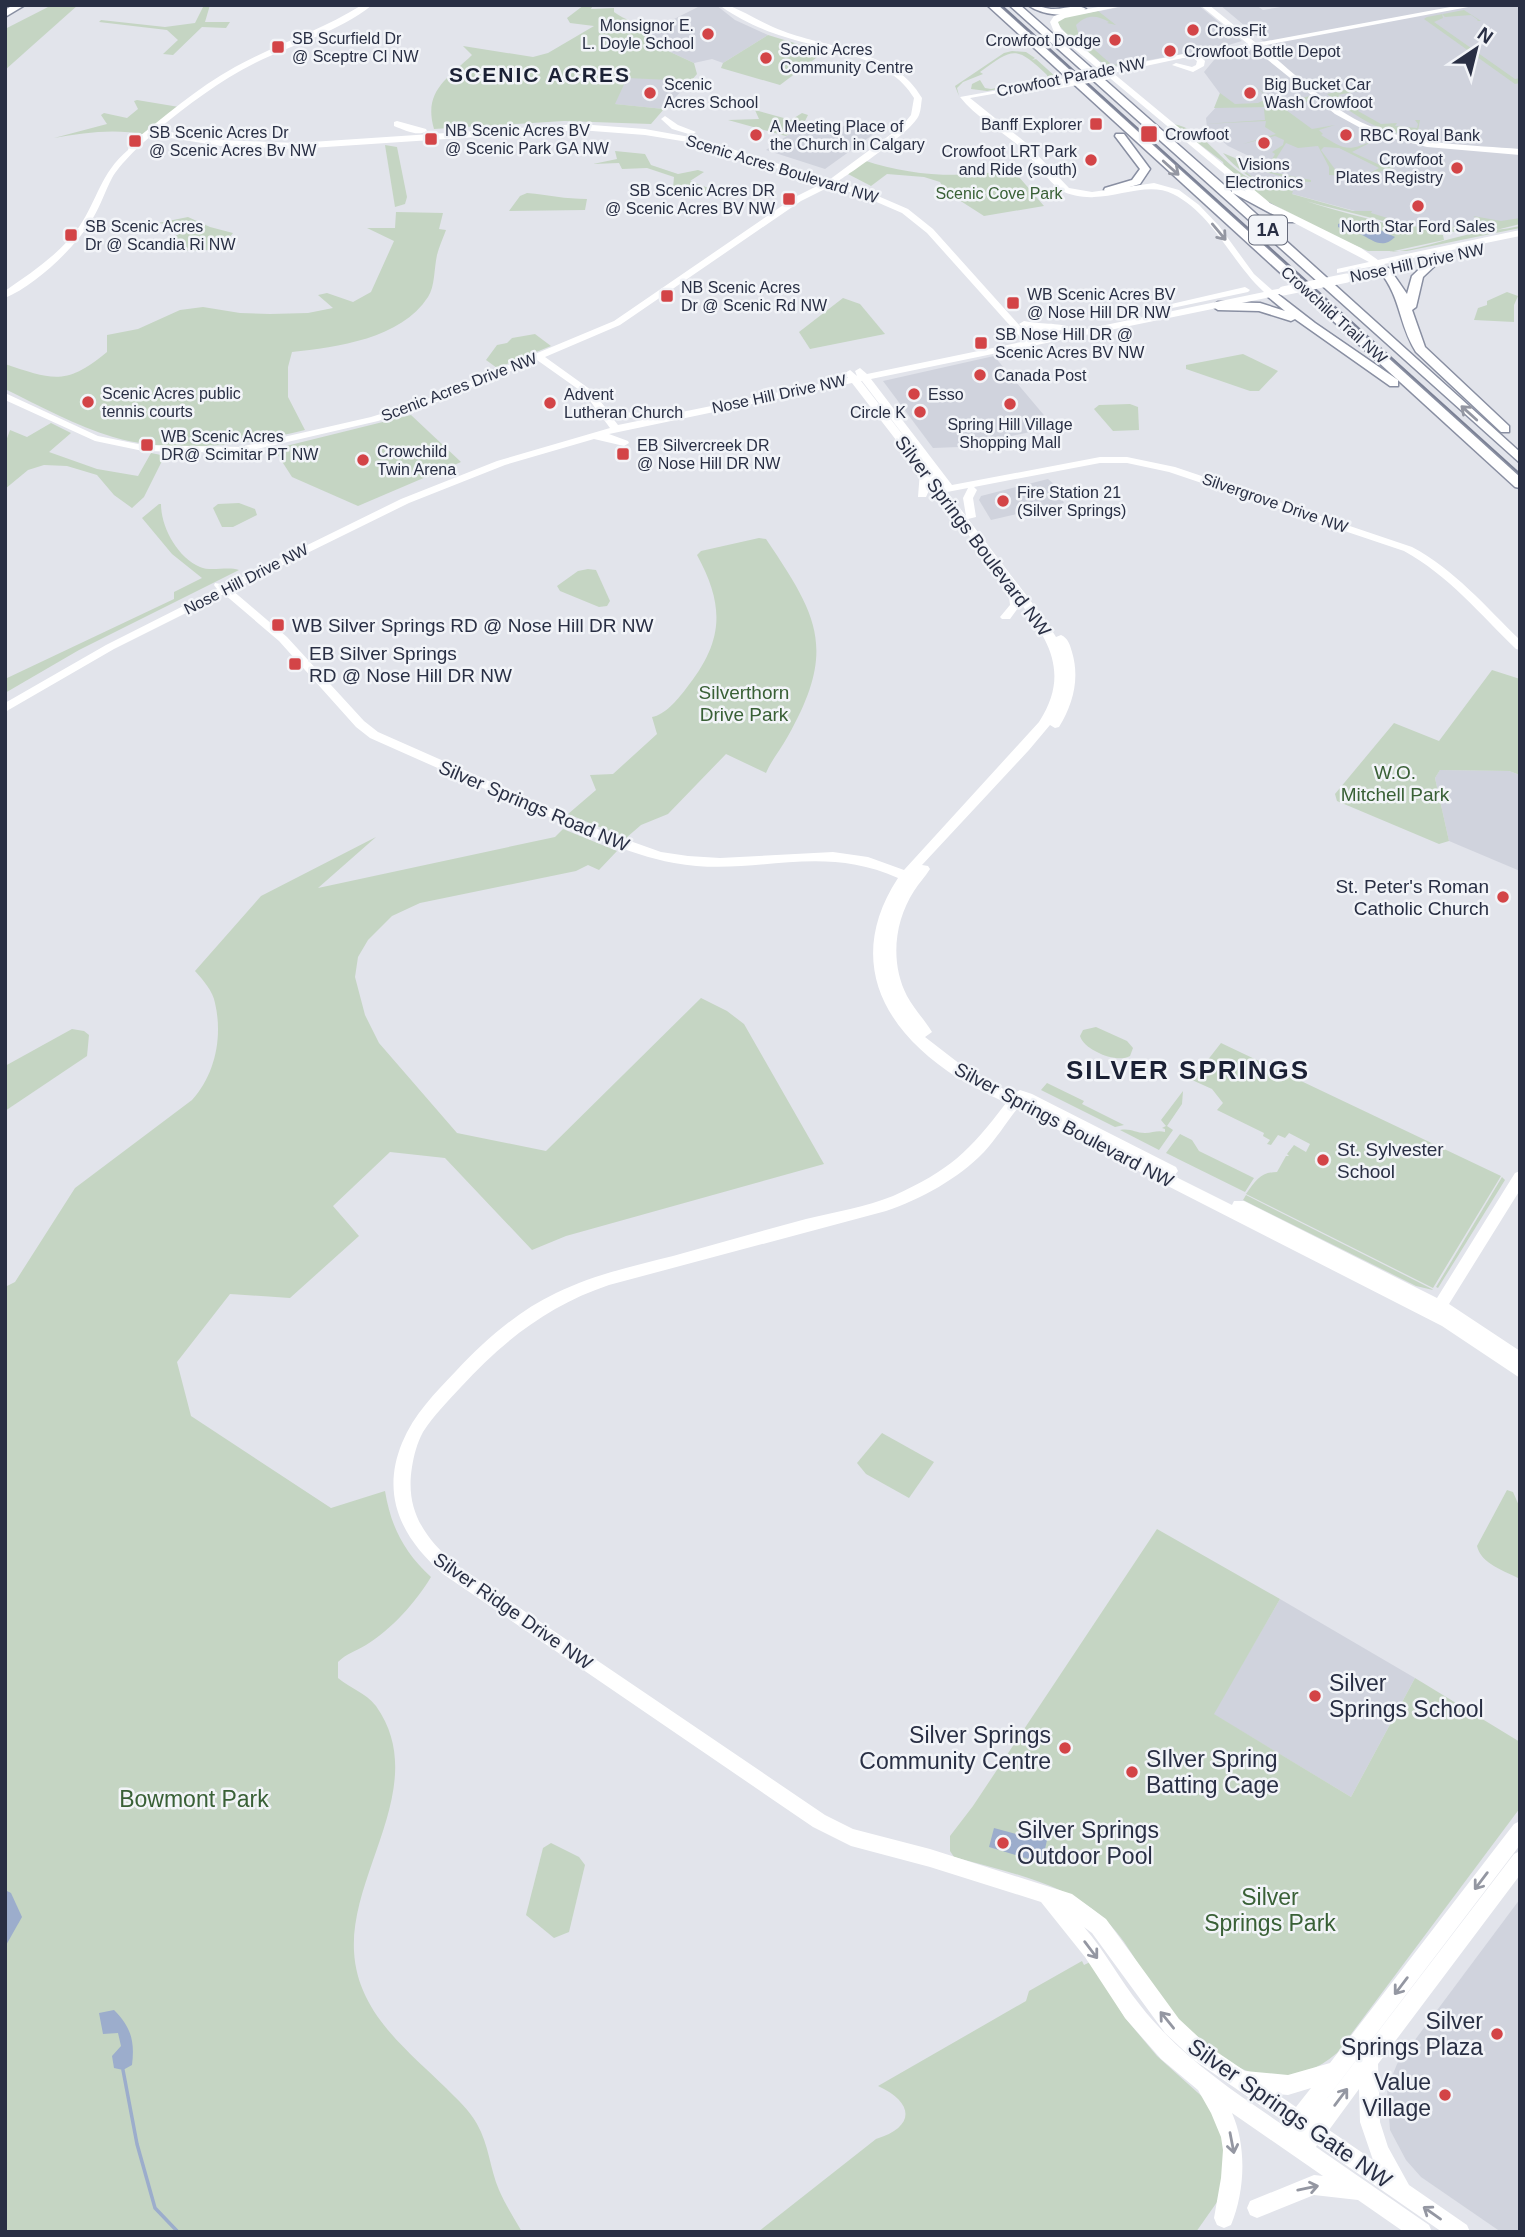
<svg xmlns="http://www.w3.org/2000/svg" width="1525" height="2237" font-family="Arial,sans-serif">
	<rect width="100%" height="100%" fill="#e2e4eb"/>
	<g fill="#d0d3dd">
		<path d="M716 5 735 20 768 35 723 63 712 59 694 63 653 44 650 24 668 22 698 7Z"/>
		<path d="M1131 5H1198L1242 41 1198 54H1184L1109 67 1102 65 1058 19Z"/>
		<path d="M1220 5H1256L1263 10 1293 5H1520V221L1432 232 1289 193 1251 176 1241 168 1253 158 1228 146 1207 128 1206 118 1218 105 1221 95 1204 72 1214 60 1232 53 1270 47Z"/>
		<path d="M627 77 691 81 664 109 614 104Z"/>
		<path d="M853 120 882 128 825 169 766 150 803 125 832 134Z"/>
		<path d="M994 356 1054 427 959 447 933 448 883 381Z"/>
		<path d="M1048 479 1056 486 1064 503 991 520 979 500 981 496Z"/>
		<path d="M1440 770 1509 771 1520 775V871L1449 841 1435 778Z"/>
		<path d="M1280 1599 1415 1678 1351 1797 1213 1714Z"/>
		<path d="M1520 1899V2232H1501L1421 2177 1406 2160 1390 2130 1387 2089 1397 2064Z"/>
	</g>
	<g fill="#c5d5c3">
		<path d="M52 5H78L5 70V29Z"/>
		<path d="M204 5H210L205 22H230L226 28 202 27 173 55 163 54 178 40 167 30 99 22 101 20 165 27 195 23Z"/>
		<path d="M584 5H593L591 9 614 8V12C625 20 636 24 650 24L653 44 694 63 697 74 691 81 627 78 615 104 664 109 651 124 564 121 434 129C423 91 447 79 472 55L463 46 533 57 548 53 594 26 570 23 567 18Z"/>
		<path d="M1464 10 1481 21H1477L1478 20 1471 15 1445 17 1442 14 1443 18 1434 22 1515 79 1520 78V83L1515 84 1424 19 1427 17Z"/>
		<path d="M1098 11 1116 25 1107 23 1109 22C1097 15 1087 14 1076 25L1079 36 1112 65 1152 59 1108 67 1070 38 1057 23 1060 18Z"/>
		<path d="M768 35 824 52 780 85 721 68 723 63Z"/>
		<path d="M1012 51 1026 52 1035 58 1032 60 1036 59 1057 78 987 91 971 89 972 84 980 80 985 88 991 89 1047 79V75C1016 46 1014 47 980 72L983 74 963 82 957 88 959 96 955 86 1004 53Z"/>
		<path d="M1255 86 1277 104 1310 96 1315 100 1282 107 1312 129 1335 125 1319 130 1323 134 1321 135C1345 150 1348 152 1374 140L1372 138 1376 136 1381 137 1352 152 1380 165 1394 168 1367 175 1363 172H1372L1379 168 1339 148 1324 147 1321 150 1337 172H1350L1352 176 1329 175V167L1318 146 1298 148 1286 143 1274 162 1277 164 1275 167 1264 163 1271 161 1275 154 1272 152 1283 145 1284 140 1275 136 1243 144 1276 134 1265 127 1266 121 1204 124 1265 120 1264 109 1268 107 1214 108 1220 93 1235 104 1258 103 1268 98Z"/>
		<path d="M1357 87 1358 91 1338 95 1361 107 1358 111 1381 124 1397 123 1395 126 1417 128 1418 124 1415 120H1420L1418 131C1392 144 1347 110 1327 94Z"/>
		<path d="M137 100 179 107 145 135C115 128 84 133 54 138L107 124 101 115 104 113 127 118 138 109 134 101Z"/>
		<path d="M755 110 791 120 802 113 808 115 803 125 786 136 728 120 759 119Z"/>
		<path d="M1173 124C1204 129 1220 162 1249 178 1296 202 1348 213 1399 227L1408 229C1351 207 1264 204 1223 153L1266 171 1311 180V182L1290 181 1291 179 1245 166 1241 168 1251 176 1284 191 1288 189 1293 191 1292 194 1353 211H1372L1371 213 1427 230 1478 224 1480 220 1473 216 1501 221 1520 218V224L1496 230 1426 233 1443 235 1444 240 1389 252C1418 250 1443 240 1470 234 1487 230 1503 230 1520 226V228L1407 251H1368L1298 221 1266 201 1224 166 1223 162Z"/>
		<path d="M385 145 397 147 407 197 405 204 395 207Z"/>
		<path d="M615 151 645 154 651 165 678 174 698 170 704 172 690 181 711 189 707 192 685 184 677 190 673 188 674 177 647 168 622 169 619 163 593 164 617 159Z"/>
		<path d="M863 160C914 177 960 178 1013 170L1044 206 984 216 945 191 940 182 924 177 887 174 871 186 848 174Z"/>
		<path d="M527 193C549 195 565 199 587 199L585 210 509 211 520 196Z"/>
		<path d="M396 212 443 213 439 229 446 230C443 238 439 247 437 255 434 268 435 287 428 297 401 339 337 347 292 352L288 367V397L305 430C243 445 176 455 113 437 76 426 40 406 5 389V364C53 380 66 386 107 352V335L138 329 180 310 203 307 240 313 270 314 308 313 333 308 318 295 327 293 353 302 371 292 394 241 367 228H395Z"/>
		<path d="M188 217 210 227 233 233 219 250 161 251 151 244 170 239 186 230 182 226 158 223Z"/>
		<path d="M1507 292 1518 296 1514 305V322L1474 320 1478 308 1487 305V301Z"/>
		<path d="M843 298 860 304 885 334 810 349 799 332Z"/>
		<path d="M535 334 551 346 497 368 486 360 497 345 507 343 512 338Z"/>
		<path d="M1243 354 1278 371 1259 391H1250L1186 369V365Z"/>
		<path d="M1130 404 1138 407 1139 430 1113 431 1094 409 1099 405Z"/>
		<path d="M411 415 461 462 358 506 292 477 274 449Z"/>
		<path d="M51 423 71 433 49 452 97 469 138 476 151 453 161 455 163 459 144 497 132 508 114 495 97 475 67 466 44 465 28 470 5 489V444L10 430 27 437Z"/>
		<path d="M239 503 255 509 257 515 233 527H222L213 508 218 504Z"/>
		<path d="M159 504H161C161 527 177 557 200 567 211 572 227 566 239 570L79 650 5 693V679L174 599V592L202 578 172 554 142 518Z"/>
		<path d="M759 538 766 539C818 616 837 649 788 736 781 749 772 759 766 773L726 754 668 814 641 825 626 838 568 814 596 790 590 775 613 774 657 734 652 717C665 715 677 700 685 690 723 643 726 608 697 555L701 551Z"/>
		<path d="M588 569 596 570 610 601 607 606 599 607 560 591 557 586 578 571Z"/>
		<path d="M1492 670 1520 679V775L1509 771 1440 770 1435 778 1449 841 1439 844 1337 801 1335 794 1394 723 1439 741Z"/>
		<path d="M563 829 617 851 599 870 588 865 576 871 420 903 392 916 368 940 358 957 355 977 365 1015 379 1043 457 1133 546 1151 701 998 727 1011 744 1024 824 1164 566 1236 532 1250 445 1158 390 1152 333 1206 359 1236 290 1298 230 1294 177 1362 191 1416 331 1508 385 1491C391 1527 404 1552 431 1577 416 1602 391 1630 366 1645 355 1652 347 1653 338 1662V1678C351 1689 365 1692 376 1706 431 1784 350 1870 354 1951 357 2012 406 2049 446 2088 457 2099 470 2111 477 2124 489 2145 490 2169 499 2190 505 2204 514 2218 522 2232H5V1287L15 1282 75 1188 192 1100C215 1075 223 1037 215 1003 213 991 203 980 195 971L261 896 376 837 318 888 555 837Z"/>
		<path d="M1096 1027 1127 1041 1133 1048 1130 1056C1117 1064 1084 1050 1080 1036L1083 1030Z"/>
		<path d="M72 1029 84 1031 89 1035 87 1056 5 1111V1066Z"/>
		<path d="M1221 1043 1501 1176 1433 1288 1246 1194C1256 1180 1261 1172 1277 1172L1286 1156H1289L1287 1154 1294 1145 1306 1152 1310 1144 1289 1133 1285 1138 1278 1135 1271 1145 1267 1144 1270 1140 1263 1136 1264 1133 1217 1110 1223 1103 1212 1089 1192 1080Z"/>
		<path d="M1047 1083 1084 1101 1082 1104 1124 1125 1115 1127 1041 1090Z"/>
		<path d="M1183 1091 1182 1104 1167 1126 1173 1130 1159 1150 1120 1130C1131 1128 1135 1133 1145 1133 1153 1133 1157 1130 1165 1132V1129L1162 1128 1166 1126 1161 1120Z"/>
		<path d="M1180 1134 1192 1140 1199 1151 1254 1178 1245 1192 1166 1153Z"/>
		<path d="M1502 1177 1505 1180 1438 1288 1436 1287Z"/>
		<path d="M1246 1195 1432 1289 1433 1290 1416 1286 1243 1200Z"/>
		<path d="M882 1433 934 1462 909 1498 866 1474 857 1463Z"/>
		<path d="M1507 1490 1513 1492 1520 1508V1579C1505 1571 1481 1564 1477 1546Z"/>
		<path d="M1157 1529 1280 1599 1214 1714 1351 1797 1415 1678 1520 1742V1808L1337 2053C1275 2106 1209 2060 1166 2007 1143 1978 1130 1941 1101 1916 1062 1882 1003 1871 954 1857L950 1851V1836L973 1806Z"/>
		<path d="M551 1843 579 1857 585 1865 569 1932 554 1938 526 1915 543 1848Z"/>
		<path d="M1082 1961 1084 1965 1090 1962 1126 2019 1157 2056 1207 2101 1227 2140 1222 2195 1196 2232H758L876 2139C915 2127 915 2103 878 2086L1026 2001 1029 1991Z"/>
	</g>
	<g fill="#9cadcc">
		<path d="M1344 222 1376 228 1395 237C1382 250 1373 240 1360 234 1353 230 1345 231 1338 227V224Z"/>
		<path d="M994 1828 1031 1838 1032 1835 1047 1840 1042 1863 989 1847Z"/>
		<path d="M5 1890 11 1893 22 1917 5 1947Z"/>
		<path d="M114 2010C131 2027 135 2041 132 2065L123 2070 114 2068 112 2056 121 2046 118 2033 103 2034 99 2013Z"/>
	</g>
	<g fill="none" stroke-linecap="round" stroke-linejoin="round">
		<path stroke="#9cadcc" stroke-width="3.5" d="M123 2070 137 2144 155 2208 178 2232"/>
		<defs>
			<g id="highway">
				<path d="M13 5H25L5 17V10Z"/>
				<path d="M987 5H998L1520 477V488L1515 487Z"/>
				<path d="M1009 5H1020L1232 192V188H1240L1295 218V222H1287L1233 193 1520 452V463Z"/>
				<path d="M1028 5C1037 5 1044 8 1051 9 1063 10 1076 3 1086 9 1070 18 1043 16 1028 5Z"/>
				<path d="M1116 134H1124L1150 169 1140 184 1109 193 1104 190 1105 188 1132 180 1140 169 1115 136Z"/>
				<path d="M1431 258 1441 260 1423 277 1416 307 1412 310 1425 347 1509 426V432H1501L1416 352C1398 323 1402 299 1379 270L1389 268 1407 294 1412 276Z"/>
				<path d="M1267 292H1275L1315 323 1398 380V386H1390L1295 319 1291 321 1259 311 1218 310 1212 306 1218 302 1260 303 1285 311 1267 296Z"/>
			</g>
		</defs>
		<use href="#highway" stroke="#898fa2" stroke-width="3"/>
		<g fill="#fff" fill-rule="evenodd">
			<path d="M362 5H372C339 32 293 44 255 63 219 81 188 105 157 130L221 140 296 143 579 124 645 129 701 139 829 180 902 126 911 115 914 98C890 56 828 51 785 37 765 31 740 20 722 7L728 5C747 13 764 24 783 31 830 49 895 50 922 98 921 104 921 110 919 115 913 131 853 171 837 182L871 193 908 209 933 229 1028 335 1038 339 1264 292C1232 263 1213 214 1173 194 1149 182 1119 197 1094 197 1086 198 1069 195 1062 191 1048 182 1032 157 1018 145 998 129 976 117 960 97L1053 80 1054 82 1050 84 970 98 1025 142 1069 188 1092 192 1154 183 1179 190 1199 205 1219 226 1254 274 1272 290 1283 288 1288 291 1271 297 871 379 952 485 1100 457H1127L1175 467 1412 547C1454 569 1486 607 1520 640V650L1516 649C1481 615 1448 575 1404 551L1169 472 1127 463H1100L974 487 977 490 973 498 976 517 968 519 1046 621 1056 637 1061 635C1068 638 1070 645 1072 652 1080 679 1073 704 1059 727L1055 728 1050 725 1029 750 922 865 928 866 930 869C925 877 919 883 914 891 894 922 890 963 907 996 914 1009 924 1019 932 1032L925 1037 969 1071 1013 1094 1020 1090 1032 1094 1176 1167 1178 1171 1174 1176 1232 1205 1234 1201H1244L1437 1298 1515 1173 1520 1171V1190L1449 1304 1520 1351V1378L1442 1326 1017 1109C1006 1123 996 1139 984 1152 958 1179 921 1199 886 1211L609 1285C549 1305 503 1341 461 1387 448 1401 434 1415 423 1432 417 1443 414 1455 412 1467 405 1510 424 1537 455 1564L825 1815 853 1829 930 1849 1072 1894 1106 1919 1179 2019 1208 2046 1245 2071 1288 2075 1330 2063 1514 1824 1520 1821V1845L1312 2118 1514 1854 1520 1851V1875L1378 2064 1380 2122 1388 2147 1409 2185 1467 2225 1470 2232H1442L1317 2145 1316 2147 1429 2225 1432 2232H1404L1358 2200 1314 2195 1257 2218 1250 2215 1247 2208 1250 2201 1314 2175 1323 2176 1232 2113C1247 2147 1245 2191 1231 2225L1224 2228 1217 2225 1214 2218 1221 2178 1223 2150 1221 2137 1211 2113 1198 2090 1161 2059 1125 2018 1085 1957 1041 1902 930 1867 851 1846 813 1827 443 1574C403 1539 380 1497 402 1443 414 1414 435 1393 456 1371 485 1340 518 1311 556 1293 593 1275 633 1266 673 1256 717 1244 761 1231 806 1219 835 1212 866 1207 893 1196 950 1170 969 1152 1006 1103 990 1095 973 1087 958 1078 882 1030 845 959 898 878 817 842 753 878 674 863 626 854 583 832 540 813 483 788 426 763 370 738L356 727 279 641 224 594 114 649 5 712V703L106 645 217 589 214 585 215 583 226 585 401 499 497 461 610 428 585 394 537 360 430 405 378 421 240 453 143 451 95 441 5 400V393L98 436 143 445 240 447 371 417 422 401 614 321 795 197 823 183 700 144 645 135 579 130 296 149 221 146 152 135C140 145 120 164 112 178 105 191 101 205 93 218 76 247 36 285 5 298V291C32 272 60 254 79 227 98 199 100 174 128 150L130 144C164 117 197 88 235 67 277 44 322 30 362 5ZM831 186 865 197 902 213 927 233 1022 339 1026 341 867 374 860 368 855 371 857 376 850 370 845 373 848 378 618 425 611 416 647 419 652 416 647 413 620 412 605 407 591 390 545 357 620 325 801 201ZM861 381H862L927 466ZM852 383 920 471 918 497H926L931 486 1008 586 1010 605 1000 617 1002 619H1010L1021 604C1051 642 1069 676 1039 722L904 870 868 857 833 852 720 858 688 856 661 852 602 831 378 732 364 721 287 637 232 590 409 503 505 465 594 439 624 446 629 443 628 441 609 434ZM968 488 963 498 966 516 947 492ZM1084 1927 1092 1933 1165 2033 1194 2060 1285 2122 1283 2125C1230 2089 1180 2056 1140 2005 1120 1980 1105 1951 1084 1927ZM1311 2088 1296 2107 1277 2094 1288 2095ZM1359 2089 1360 2122 1373 2160 1329 2130Z"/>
			<path d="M1109 5H1127L1065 18 1058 22 1061 29 1108 69 1183 54H1195L1248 44 1200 5H1209L1256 43 1461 5H1479L1261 46C1294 73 1335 114 1375 128 1421 145 1472 145 1520 149V155L1427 147 1368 132 1335 114 1253 48 1201 57 1205 61 1204 66 1193 72 1172 65 1176 63 1192 67 1196 65 1197 61 1193 58H1183L1113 73 1270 203 1361 248 1378 260 1520 230V236L1384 264 1390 270 1385 273 1375 266 1337 273V269L1369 262 1264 207 1105 74H1101V71L1054 32 1050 22 1054 16 1060 14Z"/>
			<path d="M665 116 678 125 696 132 692 135 672 129 661 119Z"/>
			<path d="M397 121 426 129 427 131C418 137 404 130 394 126V122Z"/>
			<path d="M1245 287 1250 290 1248 292 1172 308 1167 305Z"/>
			<path d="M1024 321C1037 324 1061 323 1069 327 1055 335 1036 330 1021 326L1019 324Z"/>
		</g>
		<use href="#highway" fill="#fff" fill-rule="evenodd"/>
		<path stroke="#7b8195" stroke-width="2" d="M1001 5 1520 474"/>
		<g stroke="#fff" stroke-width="9">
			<path d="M1053 85 1107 75"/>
			<path d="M1283 291 1347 278"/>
		</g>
	</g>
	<defs><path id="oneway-shaft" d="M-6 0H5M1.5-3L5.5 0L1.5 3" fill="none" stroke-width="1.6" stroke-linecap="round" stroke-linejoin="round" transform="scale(1.75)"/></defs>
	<g stroke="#9497a2">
		<use href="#oneway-shaft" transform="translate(1171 168) rotate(42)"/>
		<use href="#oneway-shaft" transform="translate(1219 232) rotate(50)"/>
		<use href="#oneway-shaft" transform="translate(1469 413) rotate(-138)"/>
		<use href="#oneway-shaft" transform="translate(1481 1881) rotate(127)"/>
		<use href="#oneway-shaft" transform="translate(1091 1950) rotate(53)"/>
		<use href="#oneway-shaft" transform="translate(1401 1986) rotate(127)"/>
		<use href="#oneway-shaft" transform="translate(1167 2020) rotate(-129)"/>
		<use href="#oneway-shaft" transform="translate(1341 2097) rotate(-53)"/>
		<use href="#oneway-shaft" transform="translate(1232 2143) rotate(79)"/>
		<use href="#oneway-shaft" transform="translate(1308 2188) rotate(-12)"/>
		<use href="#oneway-shaft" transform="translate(1432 2213) rotate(-145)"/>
	</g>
	<g fill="#d34447" stroke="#f2f4f8" stroke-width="2.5">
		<circle cx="1193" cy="30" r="7"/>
		<circle cx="708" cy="34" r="7"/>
		<circle cx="1115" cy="40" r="7"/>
		<rect x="271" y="40" width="14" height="14" rx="3.5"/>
		<circle cx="1170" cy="51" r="7"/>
		<circle cx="766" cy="58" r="7"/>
		<circle cx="650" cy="93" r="7"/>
		<circle cx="1250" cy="93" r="7"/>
		<rect x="1089" y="117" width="14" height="14" rx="3.5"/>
		<rect x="1140" y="125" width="18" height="18" rx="3.5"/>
		<circle cx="756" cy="135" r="7"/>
		<circle cx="1346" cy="135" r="7"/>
		<rect x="424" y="132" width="14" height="14" rx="3.5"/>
		<rect x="128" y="134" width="14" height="14" rx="3.5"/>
		<circle cx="1264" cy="143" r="7"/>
		<circle cx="1091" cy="160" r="7"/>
		<circle cx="1457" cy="168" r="7"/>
		<rect x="782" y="192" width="14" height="14" rx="3.5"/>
		<circle cx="1418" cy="206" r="7"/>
		<rect x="64" y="228" width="14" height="14" rx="3.5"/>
		<rect x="660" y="289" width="14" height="14" rx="3.5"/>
		<rect x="1006" y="296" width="14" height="14" rx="3.5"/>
		<rect x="974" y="336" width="14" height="14" rx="3.5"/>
		<circle cx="980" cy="375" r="7"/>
		<circle cx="914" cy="394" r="7"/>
		<circle cx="88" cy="402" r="7"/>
		<circle cx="550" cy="403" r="7"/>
		<circle cx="1010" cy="404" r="7"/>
		<circle cx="920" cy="412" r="7"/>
		<rect x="140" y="438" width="14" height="14" rx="3.5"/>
		<rect x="616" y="447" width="14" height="14" rx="3.5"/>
		<circle cx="363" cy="460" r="7"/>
		<circle cx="1003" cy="501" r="7"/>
		<rect x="271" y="618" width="14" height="14" rx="3.5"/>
		<rect x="288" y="657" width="14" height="14" rx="3.5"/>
		<circle cx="1503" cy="897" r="7"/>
		<circle cx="1323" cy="1160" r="7"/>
		<circle cx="1315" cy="1696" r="7"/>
		<circle cx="1065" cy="1748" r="7"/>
		<circle cx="1132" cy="1772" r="7"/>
		<circle cx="1003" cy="1843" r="7"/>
		<circle cx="1497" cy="2034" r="7"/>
		<circle cx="1445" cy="2095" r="7"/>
	</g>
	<g text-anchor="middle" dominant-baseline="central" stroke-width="5" stroke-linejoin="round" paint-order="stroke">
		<g font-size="16" fill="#292f44" stroke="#f2f4f8" text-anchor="start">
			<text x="694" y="25" text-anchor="end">Monsignor E.<tspan x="694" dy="18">L. Doyle School</tspan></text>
			<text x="1207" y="30">CrossFit</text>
			<text x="292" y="38">SB Scurfield Dr<tspan x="292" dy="18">@ Sceptre Cl NW</tspan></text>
			<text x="1101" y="40" text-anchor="end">Crowfoot Dodge</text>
			<text x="780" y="49">Scenic Acres<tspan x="780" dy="18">Community Centre</tspan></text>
			<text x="1184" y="51">Crowfoot Bottle Depot</text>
			<text x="664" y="84">Scenic<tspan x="664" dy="18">Acres School</tspan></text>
			<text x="1264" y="84">Big Bucket Car<tspan x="1264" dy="18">Wash Crowfoot</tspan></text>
			<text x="1082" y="124" text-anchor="end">Banff Explorer</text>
			<text x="770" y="126">A Meeting Place of<tspan x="770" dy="18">the Church in Calgary</tspan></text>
			<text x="445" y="130">NB Scenic Acres BV<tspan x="445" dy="18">@ Scenic Park GA NW</tspan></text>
			<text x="149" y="132">SB Scenic Acres Dr<tspan x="149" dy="18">@ Scenic Acres Bv NW</tspan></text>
			<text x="1165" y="134">Crowfoot</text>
			<text x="1360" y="135">RBC Royal Bank</text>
			<text x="1077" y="151" text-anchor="end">Crowfoot LRT Park<tspan x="1077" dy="18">and Ride (south)</tspan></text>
			<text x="1443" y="159" text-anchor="end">Crowfoot<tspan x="1443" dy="18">Plates Registry</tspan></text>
			<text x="1264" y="164" text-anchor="middle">Visions<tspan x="1264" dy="18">Electronics</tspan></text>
			<text x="775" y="190" text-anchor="end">SB Scenic Acres DR<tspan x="775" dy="18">@ Scenic Acres BV NW</tspan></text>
			<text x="85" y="226">SB Scenic Acres<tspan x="85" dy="18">Dr @ Scandia Ri NW</tspan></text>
			<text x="1418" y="226" text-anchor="middle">North Star Ford Sales</text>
			<text x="681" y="287">NB Scenic Acres<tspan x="681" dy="18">Dr @ Scenic Rd NW</tspan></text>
			<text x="1027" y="294">WB Scenic Acres BV<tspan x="1027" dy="18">@ Nose Hill DR NW</tspan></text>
			<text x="995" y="334">SB Nose Hill DR @<tspan x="995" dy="18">Scenic Acres BV NW</tspan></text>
			<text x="994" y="375">Canada Post</text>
			<text x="102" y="393">Scenic Acres public<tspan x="102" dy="18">tennis courts</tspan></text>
			<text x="564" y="394">Advent<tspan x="564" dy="18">Lutheran Church</tspan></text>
			<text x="928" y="394">Esso</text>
			<text x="906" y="412" text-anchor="end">Circle K</text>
			<text x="1010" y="424" text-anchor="middle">Spring Hill Village<tspan x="1010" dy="18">Shopping Mall</tspan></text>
			<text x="161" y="436">WB Scenic Acres<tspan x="161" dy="18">DR@ Scimitar PT NW</tspan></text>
			<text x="637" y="445">EB Silvercreek DR<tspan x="637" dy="18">@ Nose Hill DR NW</tspan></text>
			<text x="377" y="451">Crowchild<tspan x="377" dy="18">Twin Arena</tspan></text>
			<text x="1017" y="492">Fire Station 21<tspan x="1017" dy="18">(Silver Springs)</tspan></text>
		</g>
		<g font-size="16" fill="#292f44" stroke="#f2f4f8">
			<text transform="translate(1071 77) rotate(-11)">Crowfoot Parade NW</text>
			<text transform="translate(782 169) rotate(17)">Scenic Acres Boulevard NW</text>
			<text transform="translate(1417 263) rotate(-12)">Nose Hill Drive NW</text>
			<text transform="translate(1334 315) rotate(42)">Crowchild Trail NW</text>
			<text transform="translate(459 387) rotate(-21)">Scenic Acres Drive NW</text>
			<text transform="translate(779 394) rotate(-12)">Nose Hill Drive NW</text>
			<text transform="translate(1275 503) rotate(19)">Silvergrove Drive NW</text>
			<text transform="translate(246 579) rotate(-27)">Nose Hill Drive NW</text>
		</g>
		<g font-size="16" fill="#396036" stroke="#f2f4f8">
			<text x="999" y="193">Scenic Cove Park</text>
		</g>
		<rect fill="#f2f4f8" stroke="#656a7a" stroke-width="2" x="1249" y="215.5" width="38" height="29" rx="5"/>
		<g font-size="18" font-weight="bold" fill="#292f44">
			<text x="1268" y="230">1A</text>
		</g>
		<g font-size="19" fill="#292f44" stroke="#f2f4f8">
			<text transform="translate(973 536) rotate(53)">Silver Springs Boulevard NW</text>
			<text transform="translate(534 806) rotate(23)">Silver Springs Road NW</text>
			<text transform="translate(1064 1125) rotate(28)">Silver Springs Boulevard NW</text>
			<text transform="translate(513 1611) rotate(35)">Silver Ridge Drive NW</text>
		</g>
		<g font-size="19" fill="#292f44" stroke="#f2f4f8" text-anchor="start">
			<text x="292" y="625">WB Silver Springs RD @ Nose Hill DR NW</text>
			<text x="309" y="653">EB Silver Springs<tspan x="309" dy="22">RD @ Nose Hill DR NW</tspan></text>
			<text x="1489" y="886" text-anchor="end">St. Peter's Roman<tspan x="1489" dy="22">Catholic Church</tspan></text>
			<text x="1337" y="1149">St. Sylvester<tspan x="1337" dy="22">School</tspan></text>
		</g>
		<g font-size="19" fill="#396036" stroke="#f2f4f8">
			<text x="744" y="692">Silverthorn<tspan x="744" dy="22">Drive Park</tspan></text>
			<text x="1395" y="772">W.O.<tspan x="1395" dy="22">Mitchell Park</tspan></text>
		</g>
		<g font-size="21" font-weight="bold" letter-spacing="2" fill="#1b2135" stroke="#f2f4f8">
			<text x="540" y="74">SCENIC ACRES</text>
		</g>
		<g font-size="23" fill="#292f44" stroke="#f2f4f8" text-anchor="start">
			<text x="1329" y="1683">Silver<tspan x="1329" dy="26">Springs School</tspan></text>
			<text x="1051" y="1735" text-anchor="end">Silver Springs<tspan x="1051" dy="26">Community Centre</tspan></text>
			<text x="1146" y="1759">SIlver Spring<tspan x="1146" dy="26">Batting Cage</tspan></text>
			<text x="1017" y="1830">Silver Springs<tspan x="1017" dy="26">Outdoor Pool</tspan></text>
			<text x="1483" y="2021" text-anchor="end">Silver<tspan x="1483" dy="26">Springs Plaza</tspan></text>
			<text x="1431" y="2082" text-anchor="end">Value<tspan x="1431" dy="26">Village</tspan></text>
		</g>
		<g font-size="23" fill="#396036" stroke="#f2f4f8">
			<text x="194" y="1799">Bowmont Park</text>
			<text x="1270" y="1897">Silver<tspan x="1270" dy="26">Springs Park</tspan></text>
		</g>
		<g font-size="23" fill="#292f44" stroke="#f2f4f8">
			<text transform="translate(1290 2113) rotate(35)">Silver Springs Gate NW</text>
		</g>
		<g font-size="26" font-weight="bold" letter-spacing="2" fill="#1b2135" stroke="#f2f4f8">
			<text x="1188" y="1070">SILVER SPRINGS</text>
		</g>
	</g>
	<rect width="1525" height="2237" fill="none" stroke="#292f44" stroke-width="14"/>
	<g transform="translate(1476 49) rotate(35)" stroke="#f2f4f8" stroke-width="5" paint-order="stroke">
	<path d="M0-5L12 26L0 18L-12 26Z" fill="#292f44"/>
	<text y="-10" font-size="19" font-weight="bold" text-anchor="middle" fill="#292f44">N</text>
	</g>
</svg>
